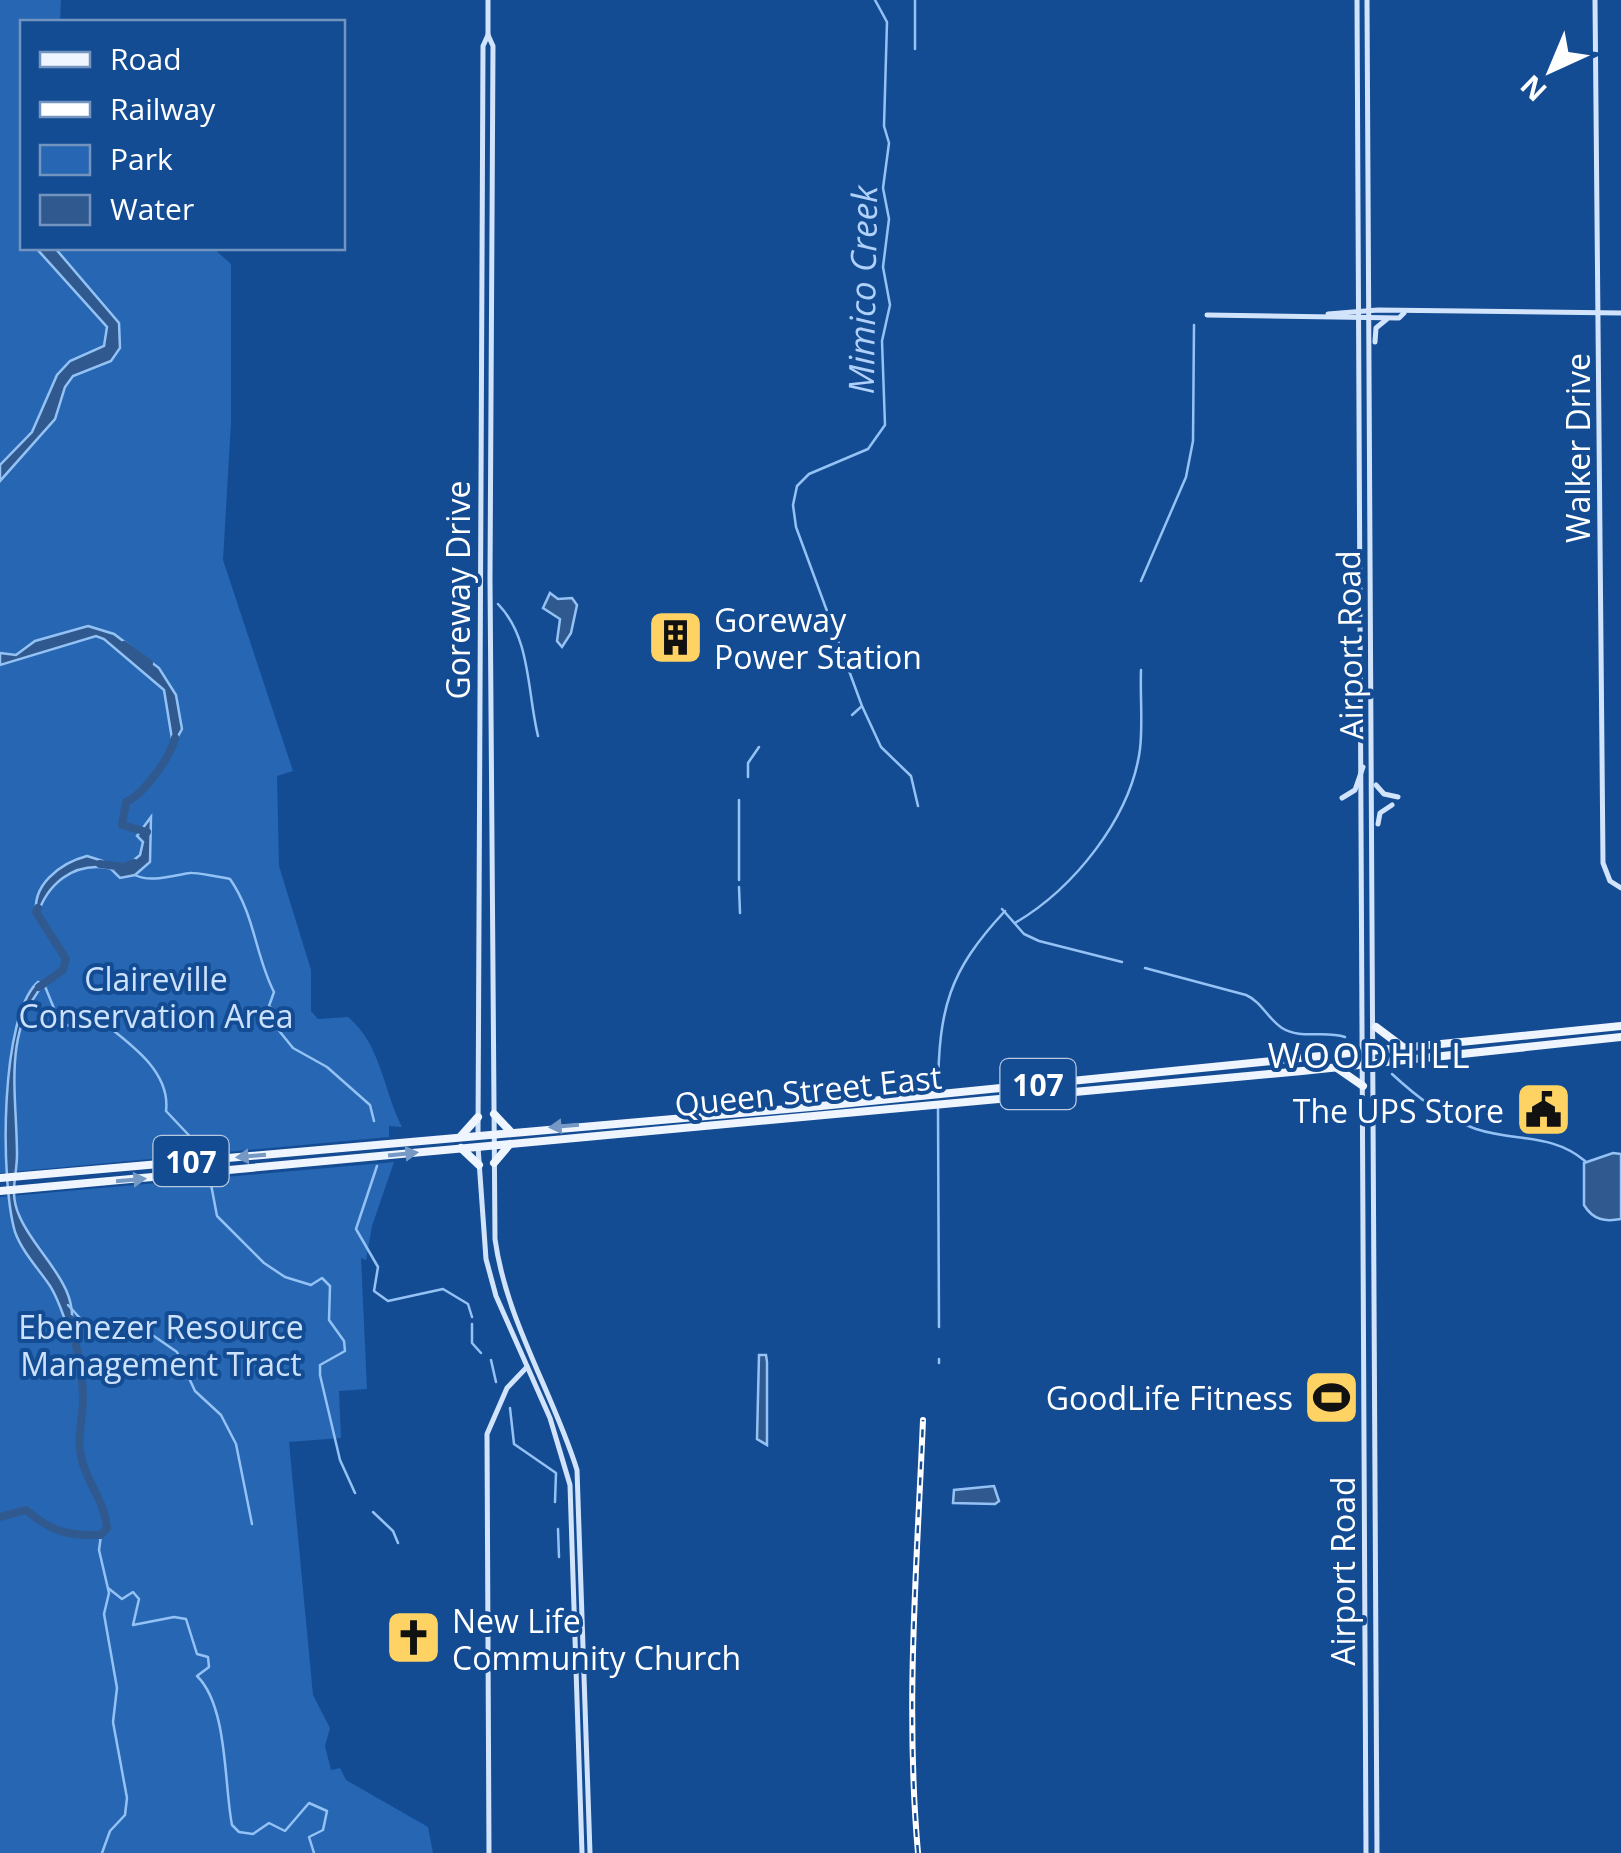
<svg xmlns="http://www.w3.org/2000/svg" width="1621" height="1853" font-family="'Open Sans',sans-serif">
	<rect width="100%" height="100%" fill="#144c94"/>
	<g fill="#2666b3">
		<path d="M0 0H61L60 22H22V248H213L231 264V423L223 560 293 771 277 776 279 866 311 970V1011L318 1019 348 1017C381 1044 383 1090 402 1127L389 1126V1137L0 1173Z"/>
		<path d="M394 1162 372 1226 366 1260 361 1258 367 1389 339 1391 341 1438 289 1442 313 1695 330 1728 325 1746 331 1770 340 1768 346 1780 428 1827 433 1853H0V1197Z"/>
	</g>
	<g fill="#305a8f" stroke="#95c2f5" stroke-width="2.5">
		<path d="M36 248H55L119 323 120 348 111 361 73 376 65 387 55 419 0 481V465L32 432 57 375 70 361 104 346 107 327Z"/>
		<path d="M550 593 558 599 572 598 577 605 571 633 562 647 557 641 560 619 543 608Z"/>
		<path d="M88 626 114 634 159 668 176 695 182 729 173 745 164 690 104 639 96 636 0 665V653L16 655 35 641Z"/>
		<path d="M151 817 150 862 135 875 120 878 111 869 124 868 140 855 143 842 137 836Z"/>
		<path d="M87 856 103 861 108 868C73 862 47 884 37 916 30 886 60 863 87 856Z"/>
		<path d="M38 982 44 984C2 1033 17 1095 17 1155 17 1176 9 1193 19 1215 34 1253 83 1286 70 1332 63 1317 58 1296 48 1283 36 1266 22 1251 15 1232 0 1180 0 1015 38 982Z"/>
		<path d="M1613 1153 1621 1154V1219C1605 1222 1593 1220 1584 1205V1163Z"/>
		<path d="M759 1355H766L767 1362V1445L757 1439Z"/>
		<path d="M994 1486 999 1501 995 1504 953 1503 954 1490Z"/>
	</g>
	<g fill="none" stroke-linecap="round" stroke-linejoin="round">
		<g stroke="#95c2f5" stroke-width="2.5">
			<path d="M875 0 887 22 884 126 889 143 883 188 889 219 883 267 890 305 882 341 885 425 868 449 809 474 797 486 793 505 796 527 862 706 881 747 911 776 918 806"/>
			<path d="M915 0V49"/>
			<path d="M1141 581 1186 477 1193 441 1194 325"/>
			<path d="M498 604C531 638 527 691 538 736"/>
			<path d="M852 715 862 706"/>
			<path d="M748 777V763L759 747"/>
			<path d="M739 800V880"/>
			<path d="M135 875C150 883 174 875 190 873 193 872 226 878 230 879 255 915 255 955 274 992L269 1006 278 1015 276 1027 293 1048 327 1067 370 1105 374 1121"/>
			<path d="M739 887 740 913"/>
			<path d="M1002 909 1024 934 1039 941 1122 962"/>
			<path d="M1015 923C1073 889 1131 818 1140 749 1143 724 1140 696 1141 670"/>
			<path d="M1145 968 1246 995C1262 1002 1267 1018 1282 1028 1301 1040 1324 1030 1345 1037"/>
			<path d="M44 984 60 1023 83 1030 100 1020C129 1043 171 1071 166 1111L200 1147"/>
			<path d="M1392 1074C1418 1098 1443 1117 1476 1129 1516 1142 1552 1133 1585 1161"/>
			<path d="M938 1090C939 1009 948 972 1005 911"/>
			<path d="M938 1108 939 1327"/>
			<path d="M377 1166 356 1229 378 1267 374 1291 388 1301 443 1289 468 1304 472 1317"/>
			<path d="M210 1179 217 1216 264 1263 285 1277 311 1285 322 1278 330 1286 329 1320 344 1341 345 1351 320 1365V1375L340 1460 355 1493"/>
			<path d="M68 1305 89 1328 148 1332 177 1352 195 1391 221 1415 236 1444 252 1524"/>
			<path d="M472 1324V1343L481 1353"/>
			<path d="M491 1360 496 1382"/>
			<path d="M939 1363V1359"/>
			<path d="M510 1408 514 1444 556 1473 555 1502"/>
			<path d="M373 1512 393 1531 398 1543"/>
			<path d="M558 1529 559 1557"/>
			<path d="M101 1535 99 1550 109 1593 104 1614 117 1688 113 1722 127 1798 125 1815 110 1831 102 1853"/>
			<path d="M108 1588 122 1599 133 1592 139 1599 133 1625 174 1617 186 1619 197 1654 208 1657 209 1667 197 1676C228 1706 224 1785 232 1825L239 1832 253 1834 269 1823 285 1831 309 1803 327 1811 323 1830 309 1837 314 1853"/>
		</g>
		<g stroke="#305a8f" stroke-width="8">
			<path d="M124 645 149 663"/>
			<path d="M147 832 122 825 126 802C144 794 170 758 175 738"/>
			<path d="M100 864 125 867 134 863"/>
			<path d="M38 908 36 912 66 959 63 970 39 987"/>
			<path d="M0 1517 26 1510C52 1532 68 1536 101 1535L107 1528C105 1503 89 1485 82 1461 76 1439 83 1420 83 1398 83 1371 76 1345 70 1319"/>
		</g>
		<g stroke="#d2e4fc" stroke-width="5">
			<path d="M488 0V35L493 46 490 578 495 1239C506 1320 553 1393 577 1470L590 1853"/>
			<path d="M1357 0 1366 1853"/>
			<path d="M1367 0 1377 1853"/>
			<path d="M1595 0 1603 863 1610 881 1621 888"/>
			<path d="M1328 314 1378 310 1621 313"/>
			<path d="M1207 315 1399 318 1404 313"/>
			<path d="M1375 342 1376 328 1387 319"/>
			<path d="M1376 785 1384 794 1398 797"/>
			<path d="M1342 798 1355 790 1363 767"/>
			<path d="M1378 824 1380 813 1392 805"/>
			<path d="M478 1136 483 46 488 35"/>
			<path d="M478 1147 486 1259 496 1296 550 1418 570 1485 582 1853"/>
			<path d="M489 1853 487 1434 507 1388 527 1367"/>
		</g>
		<g stroke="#eef5ff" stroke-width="8">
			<path d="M1376 1027 1404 1048"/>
			<path d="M1337 1068 1363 1086"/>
			<path d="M494 1114 510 1131"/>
			<path d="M461 1136 478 1117"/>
			<path d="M461 1148 479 1165"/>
			<path d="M494 1163 510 1144"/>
			<path d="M0 1178 821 1106 1621 1026"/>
			<path d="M0 1191 1302 1071 1621 1037"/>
		</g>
		<defs>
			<path id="rail" d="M918 1853C905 1707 917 1565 923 1420"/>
		</defs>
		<use href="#rail" stroke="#fff" stroke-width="6"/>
		<use href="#rail" stroke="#144c94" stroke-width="2.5" stroke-dasharray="8" stroke-linecap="butt"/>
	</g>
	<defs><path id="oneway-solid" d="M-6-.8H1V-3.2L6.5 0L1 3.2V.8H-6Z" transform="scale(2.5)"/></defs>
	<g fill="#7698c4">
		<use href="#oneway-solid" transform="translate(564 1126) rotate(175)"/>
		<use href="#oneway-solid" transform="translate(403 1154) rotate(-6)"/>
		<use href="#oneway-solid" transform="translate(251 1156) rotate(175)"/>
		<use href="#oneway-solid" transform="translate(131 1180) rotate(-5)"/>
	</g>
	<defs>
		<symbol id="building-square" viewBox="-11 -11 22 22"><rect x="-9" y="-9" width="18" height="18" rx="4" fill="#ffd264" stroke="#144c94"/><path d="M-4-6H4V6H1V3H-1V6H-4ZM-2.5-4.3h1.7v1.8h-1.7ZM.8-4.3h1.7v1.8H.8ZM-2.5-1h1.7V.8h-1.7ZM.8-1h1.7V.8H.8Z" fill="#111"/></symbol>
		<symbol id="civic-square" viewBox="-11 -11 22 22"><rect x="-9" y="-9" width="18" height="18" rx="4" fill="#ffd264" stroke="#144c94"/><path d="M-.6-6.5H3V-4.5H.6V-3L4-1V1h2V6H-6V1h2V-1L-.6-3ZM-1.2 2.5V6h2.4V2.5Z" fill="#111"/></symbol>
		<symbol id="stadium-square" viewBox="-11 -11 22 22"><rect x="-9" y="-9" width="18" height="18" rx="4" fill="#ffd264" stroke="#144c94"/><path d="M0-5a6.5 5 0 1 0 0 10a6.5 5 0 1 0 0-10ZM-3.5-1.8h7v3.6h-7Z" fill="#111"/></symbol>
		<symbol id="church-square" viewBox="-11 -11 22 22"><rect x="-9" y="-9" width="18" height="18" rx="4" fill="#ffd264" stroke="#144c94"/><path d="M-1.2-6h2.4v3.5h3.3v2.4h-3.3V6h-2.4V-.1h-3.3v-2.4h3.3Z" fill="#111"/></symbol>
	</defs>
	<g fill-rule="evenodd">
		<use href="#building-square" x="644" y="606" width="63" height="63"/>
		<use href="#civic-square" x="1512" y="1078" width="63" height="63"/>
		<use href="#stadium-square" x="1300" y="1366" width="63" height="63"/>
		<use href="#church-square" x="382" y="1606" width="63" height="63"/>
	</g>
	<g text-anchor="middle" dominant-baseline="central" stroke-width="8" stroke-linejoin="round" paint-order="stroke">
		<g fill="#144c94" stroke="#b8c9df" stroke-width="2.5">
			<rect x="1000.5" y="1059" width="75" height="50" rx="8"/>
			<rect x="153.5" y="1136" width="75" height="50" rx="8"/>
		</g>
		<g font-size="30" font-weight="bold" fill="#fff">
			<text x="1038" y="1084">107</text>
			<text x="191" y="1161">107</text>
		</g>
		<g font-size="32" fill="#fff" stroke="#144c94">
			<text transform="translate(1577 448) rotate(-90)">Walker Drive</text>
			<text transform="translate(457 590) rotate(-90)">Goreway Drive</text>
			<text transform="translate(1349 645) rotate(-91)">Airport Road</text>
			<text transform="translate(808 1090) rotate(-6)">Queen Street East</text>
			<text transform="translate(1342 1571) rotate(-90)">Airport Road</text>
		</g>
		<g font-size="32" fill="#fff" stroke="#144c94" text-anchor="start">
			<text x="714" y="619">Goreway<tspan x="714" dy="37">Power Station</tspan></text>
			<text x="1504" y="1110" text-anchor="end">The UPS Store</text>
			<text x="1293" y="1397" text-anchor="end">GoodLife Fitness</text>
			<text x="452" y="1620">New Life<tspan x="452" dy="37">Community Church</tspan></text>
		</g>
		<g font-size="32" fill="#cbe1fc" stroke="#144c94">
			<text x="156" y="978">Claireville<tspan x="156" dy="37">Conservation Area</tspan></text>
			<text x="161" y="1326">Ebenezer Resource<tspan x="161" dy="37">Management Tract</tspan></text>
		</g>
		<g font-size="35" font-style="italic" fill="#b0d1f9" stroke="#144c94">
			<text transform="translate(862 290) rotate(-89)">Mimico Creek</text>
		</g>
		<g font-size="35" letter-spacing="2.5" fill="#fff" stroke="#144c94">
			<text x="1370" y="1054">WOODHILL</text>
		</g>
	</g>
	<rect x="20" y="20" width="325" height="230" fill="#144c94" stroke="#7294bf" stroke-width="2.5"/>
	<rect x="40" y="52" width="50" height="15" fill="#eef5ff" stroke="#7294bf" stroke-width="2.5"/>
	<text x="110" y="70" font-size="30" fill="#ffffff">Road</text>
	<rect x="40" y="102" width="50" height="15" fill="#ffffff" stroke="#7294bf" stroke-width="2.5"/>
	<text x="110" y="120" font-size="30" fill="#ffffff">Railway</text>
	<rect x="40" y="145" width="50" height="30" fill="#2666b3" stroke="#7294bf" stroke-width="2.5"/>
	<text x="110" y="170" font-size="30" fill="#ffffff">Park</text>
	<rect x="40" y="195" width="50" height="30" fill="#305a8f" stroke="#7294bf" stroke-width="2.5"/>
	<text x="110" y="220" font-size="30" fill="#ffffff">Water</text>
	<g transform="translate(1551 70) rotate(224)" stroke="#144c94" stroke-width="8" paint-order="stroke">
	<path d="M0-8L18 38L0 25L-18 38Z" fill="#ffffff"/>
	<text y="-15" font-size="28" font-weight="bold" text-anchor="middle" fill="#ffffff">N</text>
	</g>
</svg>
